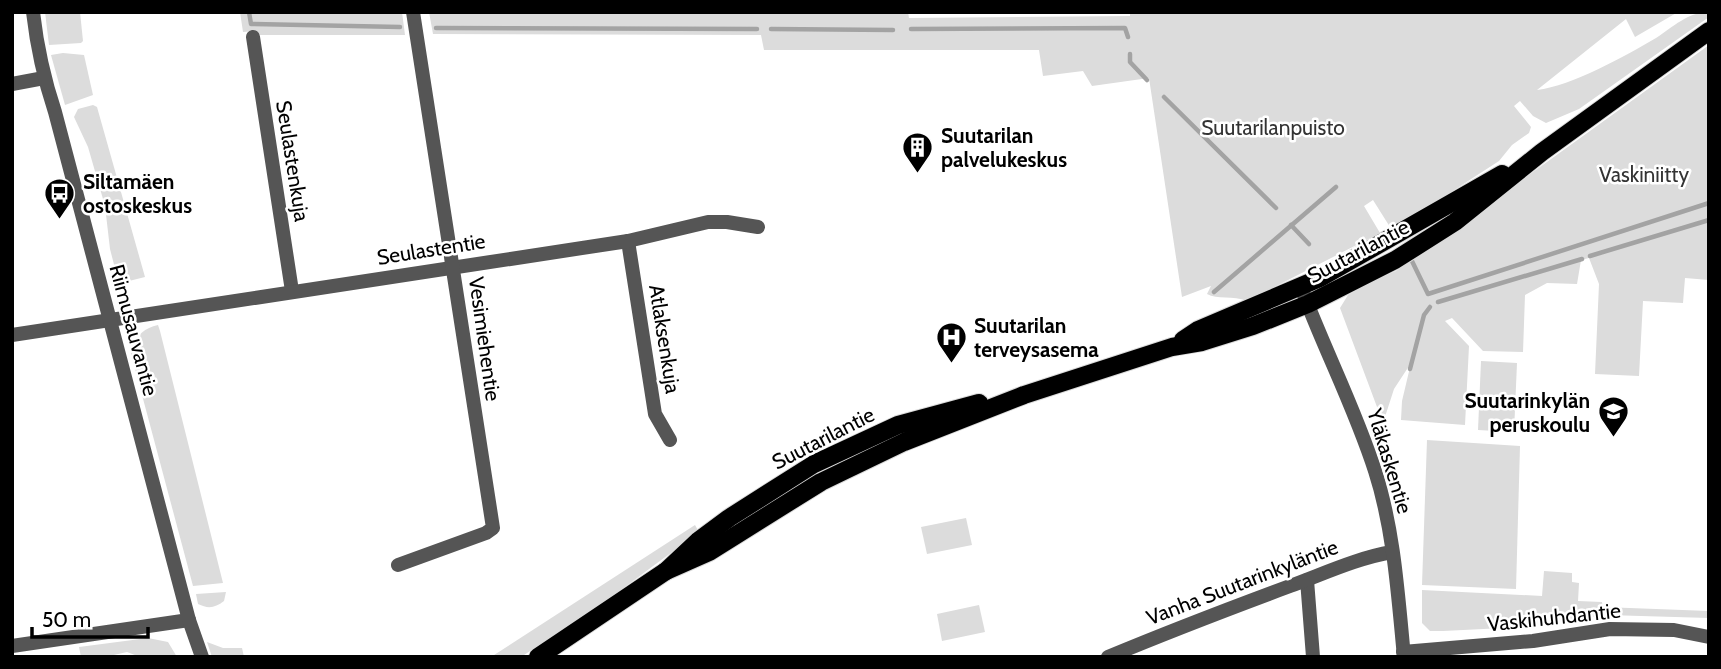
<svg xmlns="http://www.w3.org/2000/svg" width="1721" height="669" font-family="Cabin,sans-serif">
	<rect width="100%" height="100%" fill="#fff"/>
	<g fill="#dcdcdc">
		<path d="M45 12H80L83 41 81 43 49 45Z"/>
		<path d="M240 12H402L405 35H257L256 31 243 32Z"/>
		<path d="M429 12H908L909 18 1130 16V12H1678L1635 37 1626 19 1537 90C1572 86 1625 56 1656 38 1673 27 1688 12 1709 12V17L1579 109 1546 123 1533 116 1520 101 1514 106 1531 127 1529 133 1512 145 1499 161 1428 207 1390 227 1373 200 1364 206 1380 233 1247 301C1233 295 1217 300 1207 294L1211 286 1182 297 1149 78 1092 86 1083 71 1043 76 1039 50H764L761 35 433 34Z"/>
		<path d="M1709 45V280L1685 278 1683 303 1643 301 1639 376 1595 374 1599 284 1589 258 1581 260 1577 284 1547 283 1525 295 1523 352 1483 351 1452 318 1445 321 1469 346 1465 425 1401 420 1402 401 1411 363 1394 389 1383 423 1340 308 1348 295 1357 290 1358 287 1396 271Z"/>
		<path d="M63 53 84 55 93 95 65 105 51 55Z"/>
		<path d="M93 105 97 107 145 277 121 283 118 280 110 249 105 206 88 147 74 117 78 109Z"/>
		<path d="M158 325 160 331 223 583 193 586 130 350 135 348C136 334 145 328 158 325Z"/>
		<path d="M1481 361 1517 363 1514 432 1478 430Z"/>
		<path d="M1427 440 1520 446 1516 589 1422 585Z"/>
		<path d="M966 518 972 545 927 554 921 527Z"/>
		<path d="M695 525 699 532 606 601 521 657H491Z"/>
		<path d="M1544 571 1572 573V582L1579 583 1578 601 1602 602 1603 607 1709 611V618L1607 615 1524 627 1443 631H1430L1422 623V590L1542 596Z"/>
		<path d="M226 592 224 601C215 608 208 609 198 604L196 594Z"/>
		<path d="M979 605 985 632 942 641 937 614Z"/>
		<path d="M148 638 168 642 177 657H140L127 652 105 657H81L79 647Z"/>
		<path d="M207 642 223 648H242L244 657H212Z"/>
	</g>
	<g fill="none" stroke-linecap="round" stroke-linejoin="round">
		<g stroke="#a3a3a3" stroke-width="4.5">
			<path d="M249 12 251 24 400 27"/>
			<path d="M436 28 757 29"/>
			<path d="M771 29 893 30"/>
			<path d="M911 29 1125 28 1128 37"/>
			<path d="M1130 54V62L1147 80"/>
			<path d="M1164 97 1276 208"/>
			<path d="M1291 225 1309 244"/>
			<path d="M1590 256 1709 220"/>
			<path d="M1410 257 1428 294 1709 203"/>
			<path d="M1214 292 1336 187"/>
			<path d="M1438 302 1582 259"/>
			<path d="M1410 369 1424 315 1430 307"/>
		</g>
		<defs>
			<g id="primary">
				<path d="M1183 340 1198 330 1320 278 1502 174"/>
				<path d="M666 571 709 552 821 482 904 442 1024 395 1172 347 1202 342 1253 326 1308 304 1395 260 1455 222 1542 152 1709 31"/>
				<path d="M538 657 666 571 698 541 729 518 814 464 898 425 979 403"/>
			</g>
		</defs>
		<use href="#primary" stroke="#dbdbdb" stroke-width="20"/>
		<g stroke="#555" stroke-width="14">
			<path d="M253 37 292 291"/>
			<path d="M12 84 44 78"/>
			<path d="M628 241 655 414 670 440"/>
			<path d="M12 335 628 241 708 222H727L758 227"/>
			<path d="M398 565 486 533 493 528 413 12"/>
			<path d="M1307 580 1313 657"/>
			<path d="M12 646 189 620"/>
			<path d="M1403 652 1533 641 1610 629 1674 630 1709 637"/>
			<path d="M1108 657C1168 632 1228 609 1290 586 1323 574 1357 558 1392 552"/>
		</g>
		<g stroke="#555" stroke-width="14">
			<path d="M33 12C37 47 44 79 55 112L189 620 202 657"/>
			<path d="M1301 287C1324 349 1355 408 1375 471 1394 530 1398 595 1404 657"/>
		</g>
		<use href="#primary" stroke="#000" stroke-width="18"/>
	</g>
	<defs>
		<symbol id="building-pin" viewBox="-11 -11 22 30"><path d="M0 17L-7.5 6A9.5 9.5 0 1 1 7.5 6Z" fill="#000" stroke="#fff"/><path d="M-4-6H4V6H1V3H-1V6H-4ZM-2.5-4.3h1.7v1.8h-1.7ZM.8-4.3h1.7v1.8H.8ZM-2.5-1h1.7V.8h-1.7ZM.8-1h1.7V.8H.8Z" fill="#fff"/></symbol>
		<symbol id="bus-pin" viewBox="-11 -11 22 30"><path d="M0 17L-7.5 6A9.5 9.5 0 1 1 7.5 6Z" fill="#000" stroke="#fff"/><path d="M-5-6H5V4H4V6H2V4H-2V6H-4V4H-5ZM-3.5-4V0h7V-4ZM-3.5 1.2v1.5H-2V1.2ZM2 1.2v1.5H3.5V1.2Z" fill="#fff"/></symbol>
		<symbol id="hospital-pin" viewBox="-11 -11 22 30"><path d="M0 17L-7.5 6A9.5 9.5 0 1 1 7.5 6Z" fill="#000" stroke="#fff"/><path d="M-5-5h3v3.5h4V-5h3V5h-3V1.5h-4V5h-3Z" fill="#fff"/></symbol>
		<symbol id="school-pin" viewBox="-11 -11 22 30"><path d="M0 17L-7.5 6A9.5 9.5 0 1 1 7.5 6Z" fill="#000" stroke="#fff"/><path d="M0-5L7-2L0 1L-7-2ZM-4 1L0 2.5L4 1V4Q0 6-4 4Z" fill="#fff"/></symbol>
	</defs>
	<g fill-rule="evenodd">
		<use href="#building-pin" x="900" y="130" width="35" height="47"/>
		<use href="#bus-pin" x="42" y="176" width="35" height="47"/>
		<use href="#hospital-pin" x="934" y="320" width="35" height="47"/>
		<use href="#school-pin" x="1596" y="394" width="35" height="47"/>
	</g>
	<g text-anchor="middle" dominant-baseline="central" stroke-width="5" stroke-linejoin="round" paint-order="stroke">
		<g font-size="21" fill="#333" stroke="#fff">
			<text x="1273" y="127">Suutarilanpuisto</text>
			<text x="1644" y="174">Vaskiniitty</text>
		</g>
		<g font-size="21" font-weight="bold" fill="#000" stroke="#fff" text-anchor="start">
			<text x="941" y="135">Suutarilan<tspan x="941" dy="24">palvelukeskus</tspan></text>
			<text x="83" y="181">Siltamäen<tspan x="83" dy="24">ostoskeskus</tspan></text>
			<text x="974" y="325">Suutarilan<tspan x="974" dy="24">terveysasema</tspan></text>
			<text x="1590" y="400" text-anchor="end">Suutarinkylän<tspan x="1590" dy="24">peruskoulu</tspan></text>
		</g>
		<g font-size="21" fill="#000" stroke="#fff">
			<text transform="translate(293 161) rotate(81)">Seulastenkuja</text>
			<text transform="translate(431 249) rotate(-9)">Seulastentie</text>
			<text transform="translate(1358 251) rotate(-28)">Suutarilantie</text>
			<text transform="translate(134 330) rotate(75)">Riimusauvantie</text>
			<text transform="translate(485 339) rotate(82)">Vesimiehentie</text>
			<text transform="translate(665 339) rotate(81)">Atlaksenkuja</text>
			<text transform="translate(823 438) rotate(-27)">Suutarilantie</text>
			<text transform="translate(1390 461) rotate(73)">Yläkaskentie</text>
			<text transform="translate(1242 582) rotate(-21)">Vanha Suutarinkyläntie</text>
			<text transform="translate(1554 617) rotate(-6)">Vaskihuhdantie</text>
		</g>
	</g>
	<rect width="1721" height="669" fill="none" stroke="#000000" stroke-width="28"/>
	<path d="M32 627v10h116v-10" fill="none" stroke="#000000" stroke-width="3.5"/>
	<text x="42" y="627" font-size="21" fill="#000000" stroke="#ffffff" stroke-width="5" paint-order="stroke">50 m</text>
</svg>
